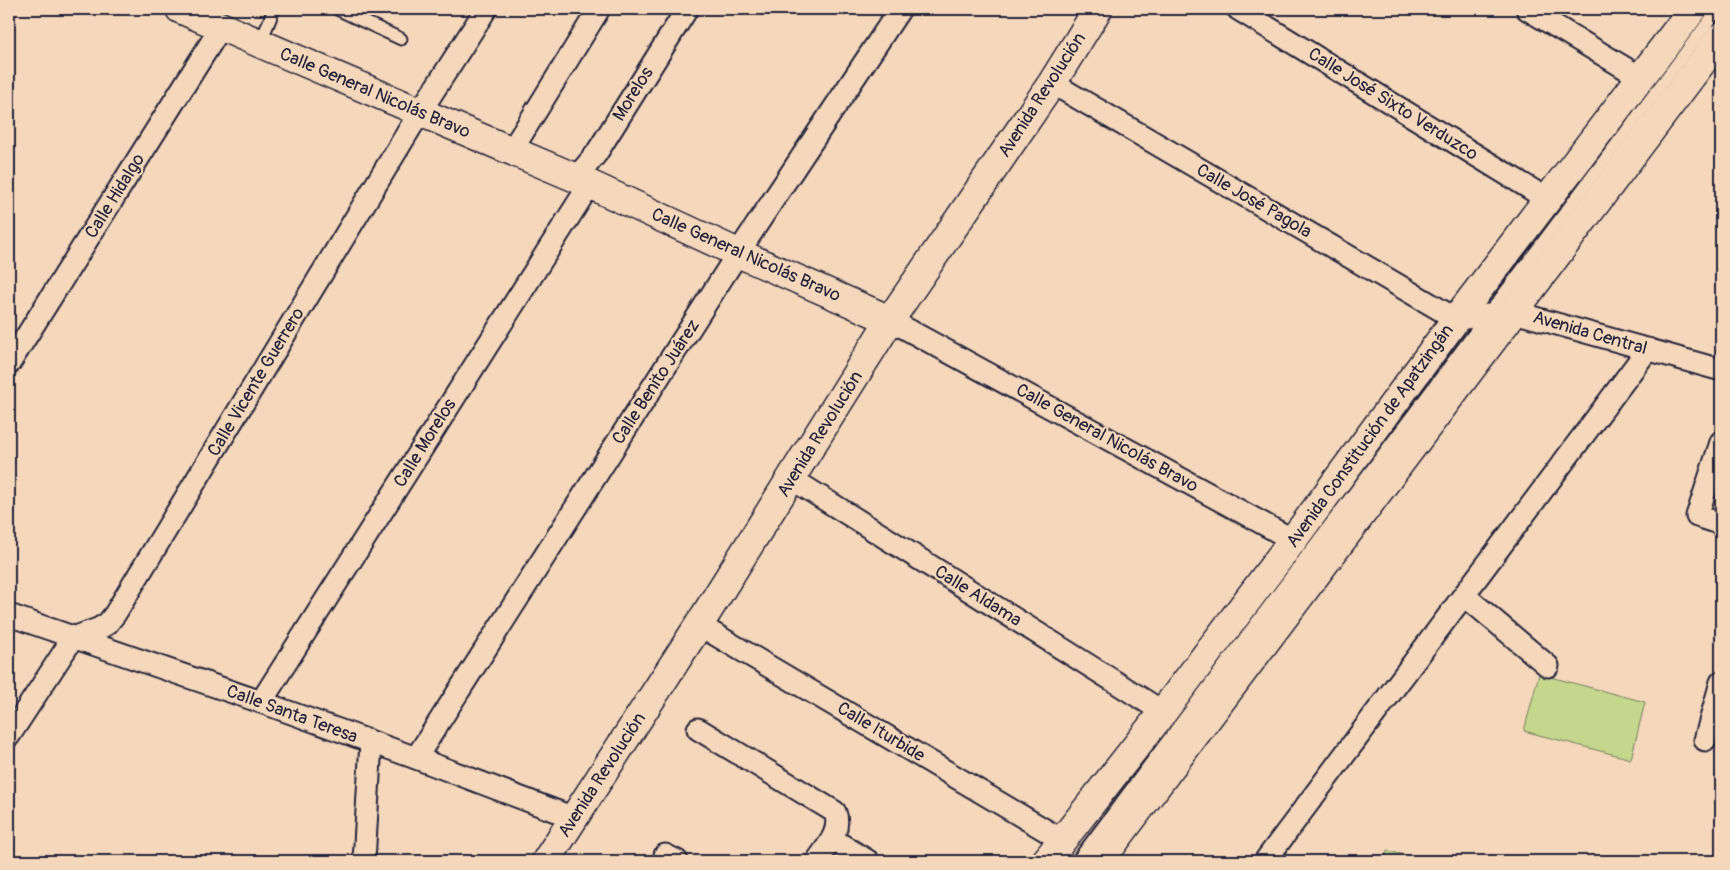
<svg xmlns="http://www.w3.org/2000/svg" width="1730" height="870" font-family="Pangolin,sans-serif">
	<defs>
		<pattern id="grass-dots" width="8" height="8" patternUnits="userSpaceOnUse" patternTransform="scale(1.25)"><rect width="8" height="8" fill="#c4d78c"/><path d="M2 2h.1M6 6h.1" fill="none" stroke="#a8b87a" stroke-width="1.8" stroke-linecap="round"/></pattern>
	</defs>
	<rect width="100%" height="100%" fill="#f5d8bb"/>
	<filter id="ink" filterUnits="userSpaceOnUse"><feTurbulence type="fractalNoise" baseFrequency=".02" numOctaves="2"/><feDisplacementMap in="SourceGraphic" scale="10" xChannelSelector="R" yChannelSelector="G"/><feConvolveMatrix kernelMatrix="1 2 1 2 8 2 1 2 1" color-interpolation-filters="sRGB"/></filter>
	<g filter="url(#ink)">
		<path fill="url(#grass-dots)" stroke="#737c64" d="M1387 850 1425 861H1384Z"/>
		<path fill="#c4d78c" stroke="#737c64" d="M1539 674 1645 702 1631 759 1524 731Z"/>
		<g fill="none" stroke-linecap="round" stroke-linejoin="round">
			<defs>
				<g id="lane">
					<path d="M337 9 401 39"/>
					<path d="M260 44 274 9"/>
					<path d="M1077 861 1718 9"/>
				</g>
				<g id="street">
					<path d="M1238 9 1547 199"/>
					<path d="M1527 9 1640 77"/>
					<path d="M1052 83 1456 319 1514 312 1721 370"/>
					<path d="M512 150 599 9"/>
					<path d="M576 178 596 154 687 9"/>
					<path d="M890 320 1293 540"/>
					<path d="M9 364 221 27"/>
					<path d="M1721 442 1697 516 1721 524"/>
					<path d="M792 479 1163 712"/>
					<path d="M1464 595 1548 666"/>
					<path d="M9 615 261 702 416 758 574 818"/>
					<path d="M699 625 1062 840"/>
					<path d="M261 702 590 184"/>
					<path d="M698 729 835 812C842 831 827 846 817 861"/>
					<path d="M9 736 73 638 98 629 107 624 115 614 420 112 486 9"/>
					<path d="M1705 740 1721 682"/>
					<path d="M416 758 738 253 900 9"/>
					<path d="M832 839 868 861"/>
					<path d="M665 855 677 861"/>
					<path d="M364 861 371 742"/>
					<path d="M1265 861 1648 349"/>
				</g>
				<g id="secondary">
					<path d="M180 9 420 112 576 178 738 253 890 320"/>
					<path d="M546 861 699 625 890 320 1052 83 1098 9"/>
					<path d="M1046 861 1163 712 1293 540 1456 319 1693 9"/>
					<path d="M1100 861 1721 37"/>
				</g>
			</defs>
			<use href="#lane" stroke="#22223b" stroke-width="15"/>
			<use href="#street" stroke="#22223b" stroke-width="25"/>
			<use href="#secondary" stroke="#22223b" stroke-width="31"/>
			<use href="#lane" stroke="#f5d8bb" stroke-width="11"/>
			<use href="#street" stroke="#f5d8bb" stroke-width="21"/>
			<use href="#secondary" stroke="#f5d8bb" stroke-width="28"/>
		</g>
	</g>
	<g text-anchor="middle" dominant-baseline="central" stroke-width="4" stroke-linejoin="round" paint-order="stroke">
		<g font-size="18" fill="#22223b" stroke="#f5d8bb">
			<text transform="translate(375 93) rotate(23)">Calle General Nicolás Bravo</text>
			<text transform="translate(633 94) rotate(-58)">Morelos</text>
			<text transform="translate(1042 95) rotate(-57)">Avenida Revolución</text>
			<text transform="translate(1393 104) rotate(32)">Calle José Sixto Verduzco</text>
			<text transform="translate(115 196) rotate(-58)">Calle Hidalgo</text>
			<text transform="translate(1254 201) rotate(30)">Calle José Pagola</text>
			<text transform="translate(746 255) rotate(24)">Calle General Nicolás Bravo</text>
			<text transform="translate(1590 333) rotate(16)">Avenida Central</text>
			<text transform="translate(256 382) rotate(-59)">Calle Vicente Guerrero</text>
			<text transform="translate(656 382) rotate(-57)">Calle Benito Juárez</text>
			<text transform="translate(820 434) rotate(-58)">Avenida Revolución</text>
			<text transform="translate(1370 436) rotate(-54)">Avenida Constitución de Apatzingán</text>
			<text transform="translate(1107 438) rotate(29)">Calle General Nicolás Bravo</text>
			<text transform="translate(425 443) rotate(-58)">Calle Morelos</text>
			<text transform="translate(978 596) rotate(32)">Calle Aldama</text>
			<text transform="translate(292 714) rotate(20)">Calle Santa Teresa</text>
			<text transform="translate(881 732) rotate(31)">Calle Iturbide</text>
			<text transform="translate(602 775) rotate(-57)">Avenida Revolución</text>
		</g>
	</g>
	<rect width="1730" height="870" fill="none" stroke="#f5d8bb" stroke-width="30"/>
	<rect x="15" y="15" width="1700" height="840" fill="none" stroke="#22223b" stroke-width="2" filter="url(#ink)"/>
</svg>
